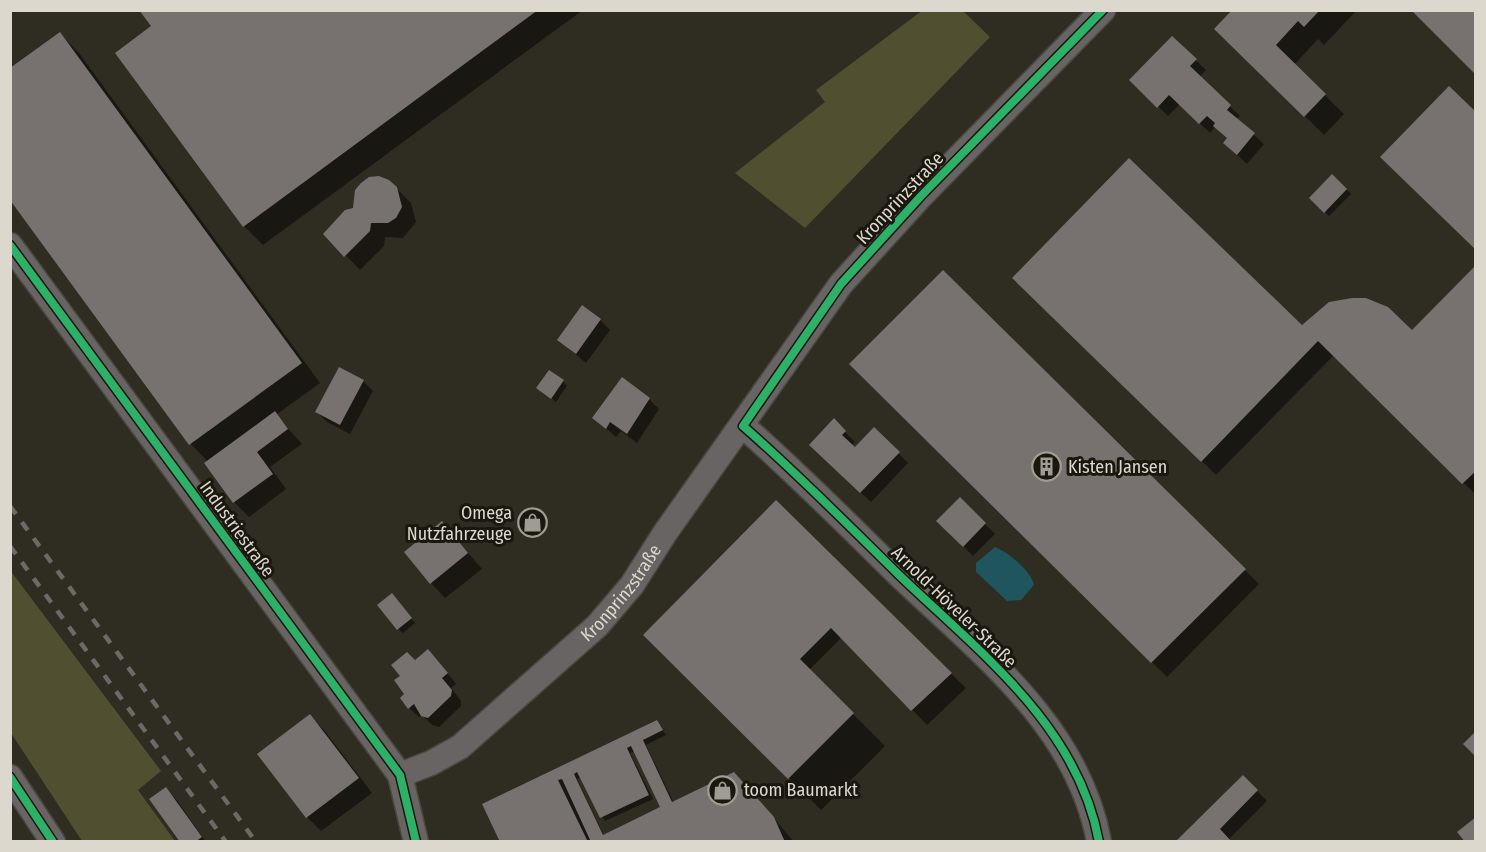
<svg xmlns="http://www.w3.org/2000/svg" width="1486" height="852" font-family="'Fira Sans Condensed',sans-serif">
	<rect width="100%" height="100%" fill="#2f2c22"/>
	<g fill="#505031">
		<path d="M923 10 963 11 990 37 805 228 735 173 825 102 816 90Z"/>
		<path d="M10 570 161 771 138 790 175 841H82L11 733Z"/>
	</g>
	<path fill="#1f555d" d="M995 547C1008 552 1031 571 1034 585L1021 600 1007 601 976 572V563Z"/>
	<g fill="#0007" fill-rule="evenodd">
		<path d="M141 10H583L263 245 244 226 117 54 153 26Z"/>
		<path d="M1234 10H1357L1324 45 1318 39 1294 65 1344 114 1324 135 1216 29Z"/>
		<path d="M60 34 79 53 320 383 276 415 302 444 270 467 286 489 249 517 234 502 208 462 191 444 10 198Z"/>
		<path d="M1172 38 1206 70 1199 77 1240 116 1236 119 1264 144 1247 164 1225 143 1229 138 1216 126 1210 133 1180 104 1168 116 1131 80Z"/>
		<path d="M1332 176 1351 194 1329 216 1311 198Z"/>
		<path d="M389 181 411 203 416 222 403 238 385 237 384 246 360 270 325 234Z"/>
		<path d="M1476 267V495L1334 355 1216 475 1014 278 1302 327 1412 332Z"/>
		<path d="M943 272 1259 584 1167 677 851 364Z"/>
		<path d="M600 320 610 330 586 363 559 340Z"/>
		<path d="M363 381 373 391 350 434 327 422 317 412Z"/>
		<path d="M563 381 567 386 556 402 538 388Z"/>
		<path d="M649 399 659 409 637 443 621 431 616 437 594 418Z"/>
		<path d="M834 421 855 442 851 446 855 450 874 429 908 463 871 502 820 455Z"/>
		<path d="M960 499 995 534 973 556 938 521Z"/>
		<path d="M776 502 966 688 927 725 842 637 809 670 885 746 821 810 645 635Z"/>
		<path d="M442 523 482 569 445 598 431 583Z"/>
		<path d="M396 600 415 623 403 633 398 629Z"/>
		<path d="M438 661 456 684 451 688 461 701V706L439 727 432 725 422 715 419 717 409 708 407 694 416 663Z"/>
		<path d="M310 716 324 730 372 793 321 831 307 817Z"/>
		<path d="M657 722 666 735 646 745 674 803 753 793 794 842H501L484 804ZM635 751 663 808 604 836 577 779 581 777 605 821 653 799 630 753Z"/>
		<path d="M1243 777 1267 801 1228 840 1198 842Z"/>
		<path d="M166 789 176 799 206 842H181Z"/>
	</g>
	<g fill="#777270" fill-rule="evenodd">
		<path d="M139 10H538L243 227 115 53 151 26Z"/>
		<path d="M1232 10H1320L1304 27 1298 21 1276 45 1326 94 1304 117 1214 29Z"/>
		<path d="M1411 10H1476V75Z"/>
		<path d="M60 32 302 363 189 445 10 200V68Z"/>
		<path d="M1172 36 1197 59 1190 66 1231 105 1227 110 1255 133 1237 155 1223 143 1227 138 1213 126 1215 123 1207 116 1199 124 1169 95 1157 108 1129 80Z"/>
		<path d="M1449 86 1476 112V250L1380 157Z"/>
		<path d="M1129 158 1302 325 1329 302 1352 298H1366L1388 307 1412 330 1476 265V471L1462 484 1318 341 1201 462 1012 278Z"/>
		<path d="M1332 174 1347 189 1324 213 1309 198Z"/>
		<path d="M379 176 389 180 397 187 402 207 396 218 388 223H371L370 231 344 257 323 234 345 210 353 208 355 190 361 183 369 177Z"/>
		<path d="M943 270 1246 569 1151 663 849 364Z"/>
		<path d="M582 305 601 319 576 354 557 340Z"/>
		<path d="M339 367 364 380 340 425 315 412Z"/>
		<path d="M549 370 564 380 551 399 536 388Z"/>
		<path d="M622 377 650 398 627 434 610 422 606 429 592 418Z"/>
		<path d="M275 411 288 429 257 452 273 474 233 503 204 463Z"/>
		<path d="M834 418 846 431 842 435 855 447 874 427 900 452 860 493 809 445Z"/>
		<path d="M960 497 986 523 963 547 936 521Z"/>
		<path d="M776 500 952 673 911 711 831 628 800 659 854 713 788 779 643 635Z"/>
		<path d="M442 521 468 553 430 584 404 552Z"/>
		<path d="M392 593 412 618 397 630 377 605Z"/>
		<path d="M428 649 448 673 442 678 452 690 451 696 428 718 421 716 414 704 408 709 400 698 404 694 394 680 400 676 391 665 407 652 415 660Z"/>
		<path d="M310 714 359 778 306 818 257 754Z"/>
		<path d="M657 720 663 730 643 740 672 802 734 772 774 817 785 842H591L562 779 558 780 588 842H500L482 804ZM631 746 660 807 603 835 574 774 577 772 600 818 649 795 627 748Z"/>
		<path d="M1474 733 1476 734V757L1463 744Z"/>
		<path d="M1243 775 1258 790 1220 829 1232 842H1175Z"/>
		<path d="M166 787 202 837 195 842H180L149 799Z"/>
		<path d="M1476 817V842H1465L1457 832Z"/>
	</g>
	<g fill="none" stroke-linecap="round" stroke-linejoin="round">
		<defs>
			<g id="street">
				<path d="M10 245 400 775 416 842"/>
				<path d="M743 426C797 473 847 524 898 574 978 651 1078 725 1099 842"/>
				<path id="s1" d="M400 775 431 763 460 747 597 626 632 585 665 533 841 284 921 196 1103 10"/>
				<path d="M10 777 53 842"/>
			</g>
		</defs>
		<use href="#street" stroke="#4a473e" stroke-width="27"/>
		<use href="#street" stroke="#676463" stroke-width="24"/>
		<g stroke="#6c6966" stroke-width="4.5" stroke-dasharray="10 10" stroke-linecap="butt">
			<path d="M10 506 256 842"/>
			<path d="M10 546 226 842"/>
		</g>
		<defs>
			<g id="cycleway">
				<path d="M10 245 400 775 416 842"/>
				<path d="M10 777 53 842"/>
				<path d="M1099 842C1078 725 978 651 898 574 847 524 797 473 743 426L841 284 921 196 1103 10"/>
			</g>
		</defs>
		<use href="#cycleway" stroke="#1a170f" stroke-width="11"/>
		<use href="#cycleway" stroke="#2db169" stroke-width="8"/>
	</g>
	<defs>
		<symbol id="building-ring" viewBox="-11 -11 22 22"><circle r="9.5" fill="#1a170f" stroke="#9f9c91" stroke-width="1.5"/><path d="M-4-6H4V6H1V3H-1V6H-4ZM-2.5-4.3h1.7v1.8h-1.7ZM.8-4.3h1.7v1.8H.8ZM-2.5-1h1.7V.8h-1.7ZM.8-1h1.7V.8H.8Z" fill="#9f9c91"/></symbol>
		<symbol id="shop-ring" viewBox="-11 -11 22 22"><circle r="9.5" fill="#1a170f" stroke="#9f9c91" stroke-width="1.5"/><path d="M-5-2.5h2.3a2.7 3.5 0 0 1 5.4 0H5L5.5 6h-11ZM-1.5-2.5h3a1.5 2.3 0 0 0-3 0Z" fill="#9f9c91"/></symbol>
	</defs>
	<g fill-rule="evenodd">
		<use href="#building-ring" x="1030" y="450" width="33" height="33"/>
		<use href="#shop-ring" x="516" y="506" width="33" height="33"/>
		<use href="#shop-ring" x="706" y="774" width="33" height="33"/>
	</g>
	<g text-anchor="middle" dominant-baseline="central" stroke-width="6" stroke-linejoin="round" paint-order="stroke">
		<g font-size="18" fill="#dcd8cd" stroke="#1a170f">
			<text transform="translate(900 198) rotate(-47)">Kronprinzstraße</text>
			<text transform="translate(237 529) rotate(54)">Industriestraße</text>
			<text stroke="none"><textPath href="#s1" startOffset="290">Kronprinzstraße</textPath></text>
			<text transform="translate(954 607) rotate(44)">Arnold-Höveler-Straße</text>
		</g>
		<g font-size="18" fill="#dcd8cd" stroke="#1a170f" text-anchor="start">
			<text x="1068" y="467">Kisten Jansen</text>
			<text x="512" y="513" text-anchor="end">Omega<tspan x="512" dy="21">Nutzfahrzeuge</tspan></text>
			<text x="744" y="790">toom Baumarkt</text>
		</g>
	</g>
	<rect width="1486" height="852" fill="none" stroke="#dcd8cd" stroke-width="24"/>
</svg>
